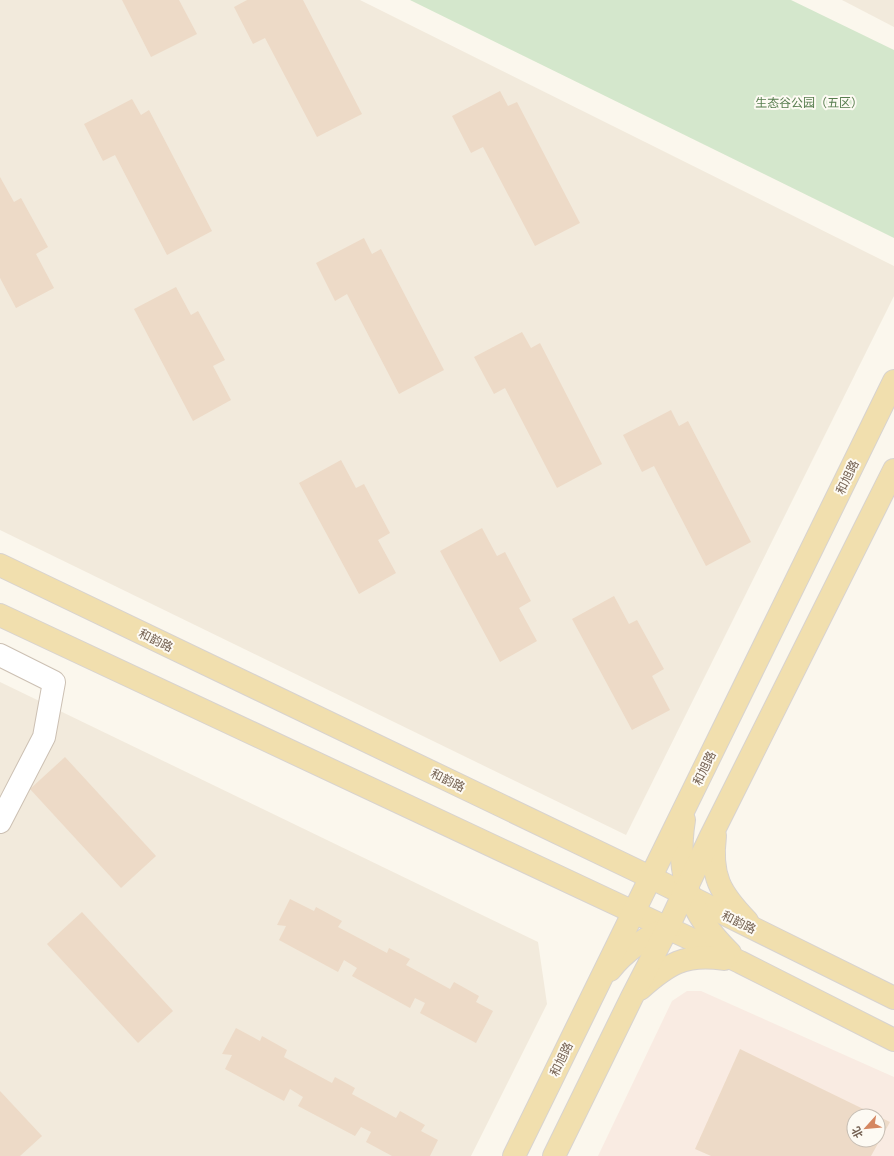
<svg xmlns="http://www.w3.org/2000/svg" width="894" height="1156" font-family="Montserrat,'Noto Sans SC',sans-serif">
	<rect width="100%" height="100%" fill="#fbf7ed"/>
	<g fill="#f2eadc">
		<path d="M0 0H360L894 266V296L626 835 0 530Z"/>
		<path d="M842 0H894V27Z"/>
		<path d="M0 682 538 942 547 1004 471 1156H0Z"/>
	</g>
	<path fill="#f9ebe2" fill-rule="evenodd" d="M687 991H701L894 1077V1156H598L672 1001ZM854 1116H878V1140H854Z"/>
	<path fill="#d4e7cc" d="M410 0H791L894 50V238Z"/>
	<g fill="#eddac7" fill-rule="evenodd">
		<path d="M122 0H179L197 34 151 57Z"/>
		<path d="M247 0H303L362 114 317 137 265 38 253 44 234 7Z"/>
		<path d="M500 91 508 106 517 102 580 223 535 246 483 147 471 153 452 116Z"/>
		<path d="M132 99 141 115 149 110 212 231 167 255 115 155 103 161 84 124Z"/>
		<path d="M0 177 14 202 21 198 48 247 36 254 54 288 16 308 0 278Z"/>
		<path d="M364 238 372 254 381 249 444 370 399 394 347 294 335 301 316 263Z"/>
		<path d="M176 287 191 315 198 311 225 360 213 366 231 400 193 421 134 309Z"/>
		<path d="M522 332 531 348 540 343 602 464 557 488 505 388 494 394 474 357Z"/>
		<path d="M671 410 679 426 688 421 751 542 706 566 654 466 642 472 623 435Z"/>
		<path d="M341 460 356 488 364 484 390 533 378 540 396 573 359 594 299 483Z"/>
		<path d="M482 528 497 556 505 552 531 601 519 608 537 641 500 662 440 551Z"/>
		<path d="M614 596 629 624 637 620 664 669 652 676 670 710 632 730 572 619Z"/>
		<path d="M65 757 156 856 121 888 30 789Z"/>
		<path d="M290 899 314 911 316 907 342 921 338 927 387 953 389 948 410 959 406 965 450 989 454 982 479 996 476 1002 493 1011 476 1043 420 1013 425 1003 415 998 410 1008 352 976 357 968 344 960 338 972 279 940 286 926 277 925Z"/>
		<path d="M82 912 173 1011 138 1043 47 944Z"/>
		<path d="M236 1028 260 1041 262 1036 287 1050 284 1057 332 1083 335 1077 355 1088 352 1094 396 1118 400 1111 425 1125 421 1131 438 1140 430 1156H392L366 1142 371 1132 361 1127 355 1136 298 1106 303 1097 290 1089 284 1101 225 1069 232 1055 222 1054Z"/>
		<path d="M740 1049 890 1122 871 1156H711L695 1149ZM854 1116H878V1140H854Z"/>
		<path d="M0 1091 42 1136 20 1156H0Z"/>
	</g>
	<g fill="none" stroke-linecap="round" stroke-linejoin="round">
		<defs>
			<path id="minor" d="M0 655 54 682 44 737 0 822"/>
			<g id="major">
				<path d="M0 565 650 877 894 998"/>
				<path d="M0 615 740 962 894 1040"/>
				<path d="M684 820C675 875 691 915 730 953"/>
				<path d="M715 836C710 876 720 893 747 921"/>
				<path d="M610 970C623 953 649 933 670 929"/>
				<path d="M640 989C668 964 685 953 724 959"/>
				<path d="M514 1156 894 381"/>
				<path d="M554 1156 632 997 667 929 711 836 894 470"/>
			</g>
		</defs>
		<use href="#minor" stroke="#ccc0b3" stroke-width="24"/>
		<use href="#major" stroke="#d8d3cf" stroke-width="24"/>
		<use href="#minor" stroke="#fff" stroke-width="22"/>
		<use href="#major" stroke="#f1dfae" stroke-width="22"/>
	</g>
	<g text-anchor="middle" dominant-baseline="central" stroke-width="4" stroke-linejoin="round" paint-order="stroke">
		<g font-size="12" fill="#577d4e" stroke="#fdfaf3">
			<text x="809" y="102">生态谷公园（五区）</text>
		</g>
		<g font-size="12" fill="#746152" stroke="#fdfaf3">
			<text transform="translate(847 477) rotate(-64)">和旭路</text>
			<text transform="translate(156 640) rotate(26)">和韵路</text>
			<text transform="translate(704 768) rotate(-64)">和旭路</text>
			<text transform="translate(448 780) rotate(26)">和韵路</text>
			<text transform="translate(739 922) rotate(26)">和韵路</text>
			<text transform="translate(561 1059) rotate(-64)">和旭路</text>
		</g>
	</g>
	<g transform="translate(866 1128) rotate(243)"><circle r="19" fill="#fdfaf3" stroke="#c6bdb3"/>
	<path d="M0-3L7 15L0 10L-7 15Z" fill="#d58761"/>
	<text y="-6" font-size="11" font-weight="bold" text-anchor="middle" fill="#746152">北</text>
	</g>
</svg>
